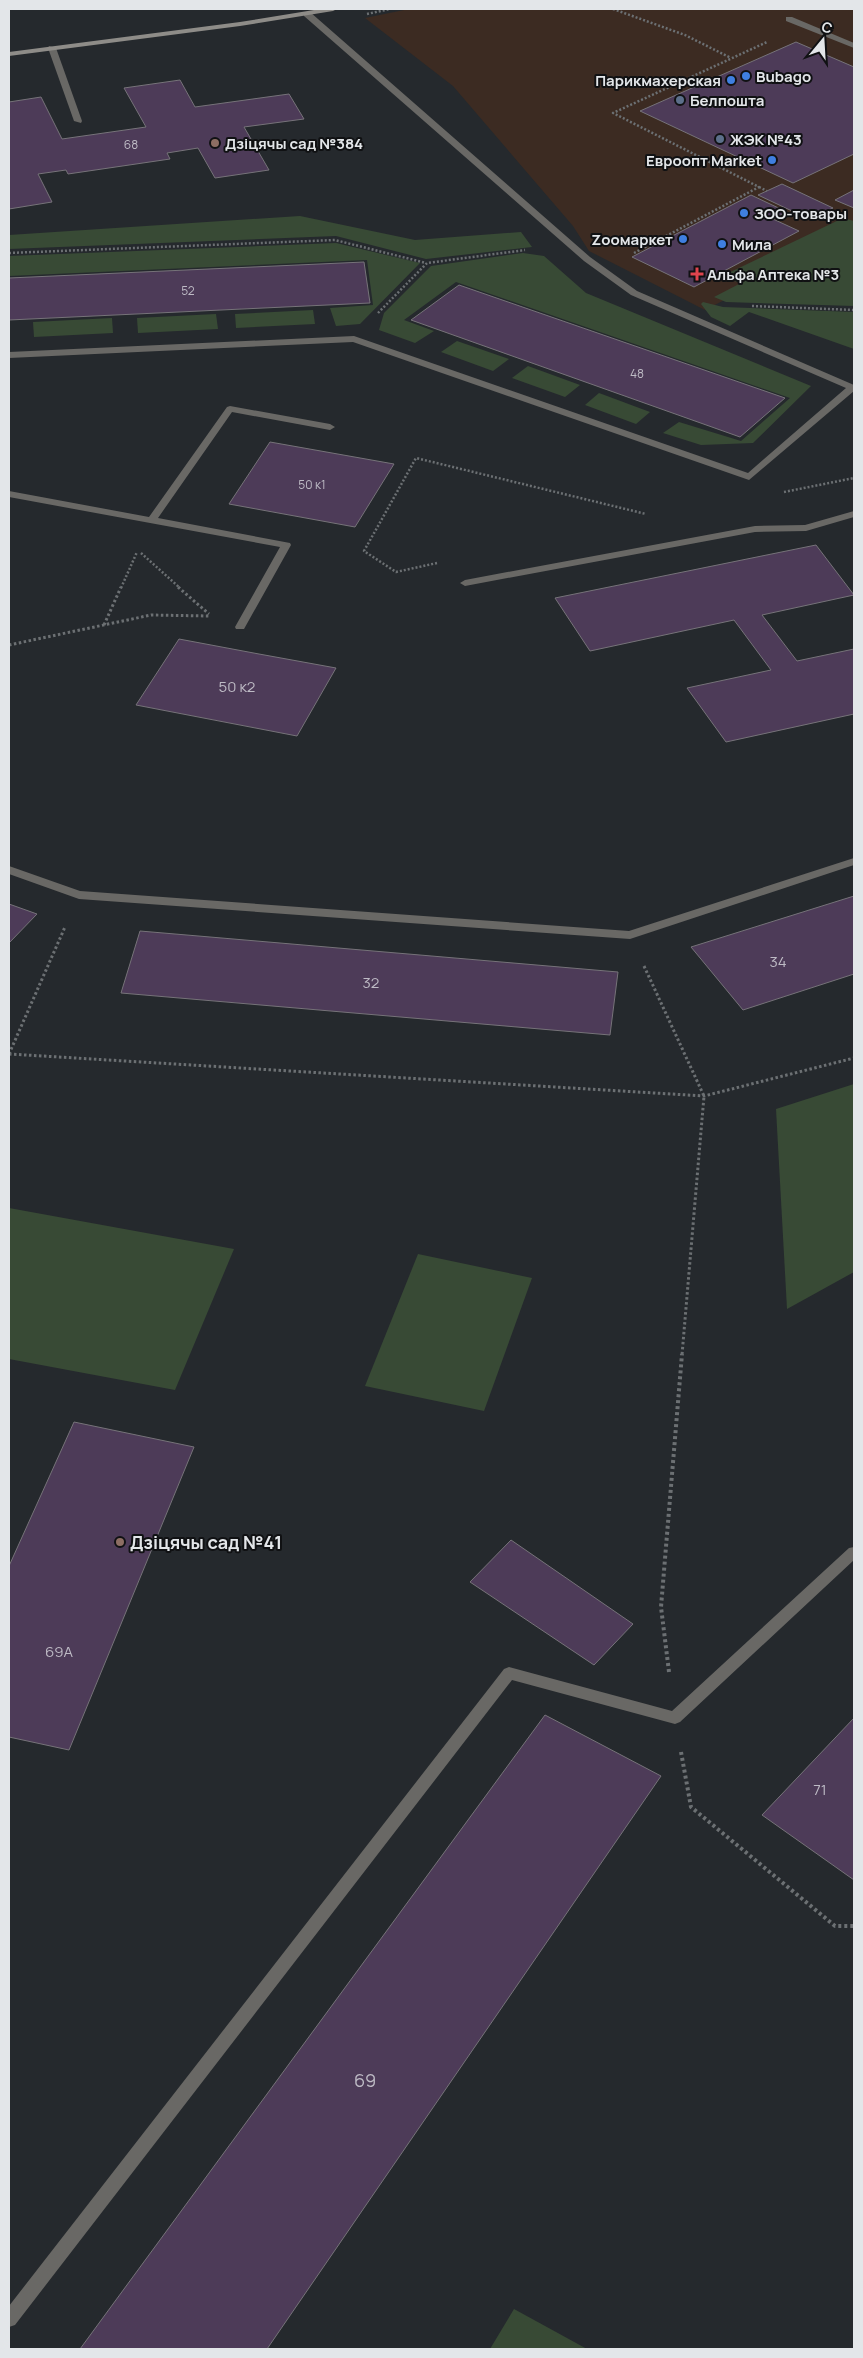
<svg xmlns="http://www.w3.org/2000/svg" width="863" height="2358" font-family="Manrope,sans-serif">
	<rect width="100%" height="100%" fill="#25292d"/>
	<path fill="#3c2b22" d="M409 9H854V233L705 310 589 251 573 226 453 86 365 18Z"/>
	<g fill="#384a35">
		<path d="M300 216 415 240 521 232 532 247 426 259 336 236 9 249V235Z"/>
		<path d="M843 218 854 221V306L726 302 714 297 741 283 720 277Z"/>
		<path d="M336 243 420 263 360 324 336 326 330 308 373 305 367 260 9 276V256Z"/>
		<path d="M523 253 544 256 586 293 811 386 753 443 701 445 663 433 679 422 741 441 790 398 456 282 404 320 434 331 415 343 379 330 384 313 431 266Z"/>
		<path d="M703 302 723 307 854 312V349L749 312 730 326 711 317 701 304Z"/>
		<path d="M313 310 315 324 236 328 235 314Z"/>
		<path d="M216 314 218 329 138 333 137 318Z"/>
		<path d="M112 318 113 333 34 337 33 322Z"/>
		<path d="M457 341 509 359 493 371 441 352Z"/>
		<path d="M528 366 580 385 565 397 512 378Z"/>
		<path d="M599 393 650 412 636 424 585 405Z"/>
		<path d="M854 1084V1272L787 1309 776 1109Z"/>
		<path d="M9 1208 234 1249 175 1390 9 1359Z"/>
		<path d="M418 1254 532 1278 484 1411 365 1386Z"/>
		<path d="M514 2309 587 2349H490Z"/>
	</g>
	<g fill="#4d3b58" stroke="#767379">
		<path d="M796 42 854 67V154L793 183 640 111Z"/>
		<path d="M180 80 195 107 289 94 304 119 244 127 269 170 215 178 198 148 167 153 170 159 68 174 66 170 38 174 52 202 9 209V102L41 97 62 139 146 127 124 88Z"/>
		<path d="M782 184 833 208 809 219 758 195Z"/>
		<path d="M854 190V208L835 200Z"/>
		<path d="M751 195 787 212 773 219 799 231 694 287 632 257Z"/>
		<path d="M364 262 370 303 9 320V278Z"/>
		<path d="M459 285 785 398 740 437 411 320Z"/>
		<path d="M270 442 394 464 355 527 229 504Z"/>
		<path d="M816 545 854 595 762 615 797 661 854 649V714L726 742 687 688 771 670 734 620 590 651 555 598Z"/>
		<path d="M179 639 259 654 336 668 297 736 136 705Z"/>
		<path d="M854 896V974L743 1010 691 947Z"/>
		<path d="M9 904 37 914 9 943Z"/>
		<path d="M140 931 618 972 610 1035 121 993Z"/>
		<path d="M74 1422 194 1447 69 1750 9 1737V1566Z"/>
		<path d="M511 1540 633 1624 594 1665 470 1582Z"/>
		<path d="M545 1715 661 1776 267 2349H80Z"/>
		<path d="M854 1718V1880L762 1815Z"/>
	</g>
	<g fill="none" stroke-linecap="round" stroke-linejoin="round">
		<g stroke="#6c7073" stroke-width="2.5" stroke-dasharray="2 2" stroke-linecap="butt">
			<path d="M613 9 685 35 731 58"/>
			<path d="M367 14 390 9"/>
			<path d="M720 166 733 161"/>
			<path d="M759 187 767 191"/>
			<path d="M9 253 335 240 426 263"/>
			<path d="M634 253 759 187 613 113 767 42"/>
			<path d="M752 306 854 310"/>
			<path d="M378 313 427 263 525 250"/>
			<path d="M784 492 854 478"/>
			<path d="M141 553 180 588"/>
			<path d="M437 563 396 572 364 551 416 458 646 514"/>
			<path d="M121 588 137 552"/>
		</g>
		<g stroke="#6c7073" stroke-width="3" stroke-dasharray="2.5 2.5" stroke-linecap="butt">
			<path d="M178 587 209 614"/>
			<path d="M104 625 121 587"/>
			<path d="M9 645 151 615 210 616"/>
			<path d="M644 966 704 1096 682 1355"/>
			<path d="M9 1054 704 1096 854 1058"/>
			<path d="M9 1054 65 927"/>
		</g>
		<g stroke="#6c7073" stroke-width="4" stroke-dasharray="3 3" stroke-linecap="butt">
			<path d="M669 1672 661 1607 682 1354"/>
			<path d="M681 1752 691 1807 835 1926H854"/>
		</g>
		<g fill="#696865" fill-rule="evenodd">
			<path d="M304 12H310L590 257 637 291 854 385V391L749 480 353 342 9 358V352L354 336 748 473 846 388 631 295 584 261 304 16Z"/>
			<path d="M786 17H792L854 43V48L786 21Z"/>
			<path d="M49 46 56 48 82 121 81 123 74 121 48 48Z"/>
			<path d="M230 406 330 424 335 427 330 430 232 412 158 518 290 543 291 545 244 629H236L235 627 280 547 9 497V491L149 517 227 407Z"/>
			<path d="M854 511V517L806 531 755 532 465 586 460 583 465 580 755 526 805 525Z"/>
			<path d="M854 858V865L630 939 79 899 9 874V866L80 891 629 931Z"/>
			<path d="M854 1547V1560L680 1722 675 1724 512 1680 15 2325 9 2327V2306L504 1669 509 1667 672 1711 849 1548Z"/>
		</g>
		<path fill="#8e8c88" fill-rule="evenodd" d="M320 9H337L333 11 240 26 9 56V52L240 22Z"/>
	</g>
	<g fill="#3f7fe0" stroke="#101113" stroke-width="2">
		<circle cx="746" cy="76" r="5"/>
		<circle cx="731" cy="80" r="5"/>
		<circle cx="772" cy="160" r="5"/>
		<circle cx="744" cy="213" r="5"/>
		<circle cx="683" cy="239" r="5"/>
		<circle cx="722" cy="244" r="5"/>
	</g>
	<g fill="#5c6f8a" stroke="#101113" stroke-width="2">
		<circle cx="680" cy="100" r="5"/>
		<circle cx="720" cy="139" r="5"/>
	</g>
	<g fill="#8d6e63" stroke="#101113" stroke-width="2">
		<circle cx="215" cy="143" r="5"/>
		<circle cx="120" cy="1542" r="5"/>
	</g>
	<path fill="#e0444e" stroke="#101113" stroke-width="2" d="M694.5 266.5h5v5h5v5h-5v5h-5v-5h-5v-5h5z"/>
	<g text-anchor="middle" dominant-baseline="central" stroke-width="4" stroke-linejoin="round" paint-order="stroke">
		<g font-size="12" fill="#bebbc5">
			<text x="131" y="144">68</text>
			<text x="188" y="290">52</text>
			<text x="637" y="373">48</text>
			<text x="312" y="484">50 к1</text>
		</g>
		<g font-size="15" font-weight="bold" fill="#e3e6e9" stroke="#101113" text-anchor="start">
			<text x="756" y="76">Bubago</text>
			<text x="721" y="80" text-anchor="end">Парикмахерская</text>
			<text x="690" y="100">Белпошта</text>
			<text x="730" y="139">ЖЭК №43</text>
			<text x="225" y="143">Дзіцячы сад №384</text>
			<text x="762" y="160" text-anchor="end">Евроопт Market</text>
			<text x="754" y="213">ЗОО-товары</text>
			<text x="673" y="239" text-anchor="end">Zooмаркет</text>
			<text x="732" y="244">Мила</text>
			<text x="707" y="274">Альфа Аптека №3</text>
		</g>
		<g font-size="15" fill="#bebbc5">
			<text x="237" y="686">50 к2</text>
			<text x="778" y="961">34</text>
			<text x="371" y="982">32</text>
			<text x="59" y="1651">69А</text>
			<text x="820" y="1789">71</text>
		</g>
		<g font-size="18" font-weight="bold" fill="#e3e6e9" stroke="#101113" text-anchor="start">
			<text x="130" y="1542">Дзіцячы сад №41</text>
		</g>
		<g font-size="18" fill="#bebbc5">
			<text x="365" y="2080">69</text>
		</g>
	</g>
	<rect width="863" height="2358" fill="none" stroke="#e3e6e9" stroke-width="20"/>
	<g transform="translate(823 40) rotate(18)" stroke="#101113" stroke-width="4" paint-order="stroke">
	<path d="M0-4L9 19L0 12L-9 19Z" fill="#e3e6e9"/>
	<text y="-8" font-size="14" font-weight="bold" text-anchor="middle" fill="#e3e6e9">С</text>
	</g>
</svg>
